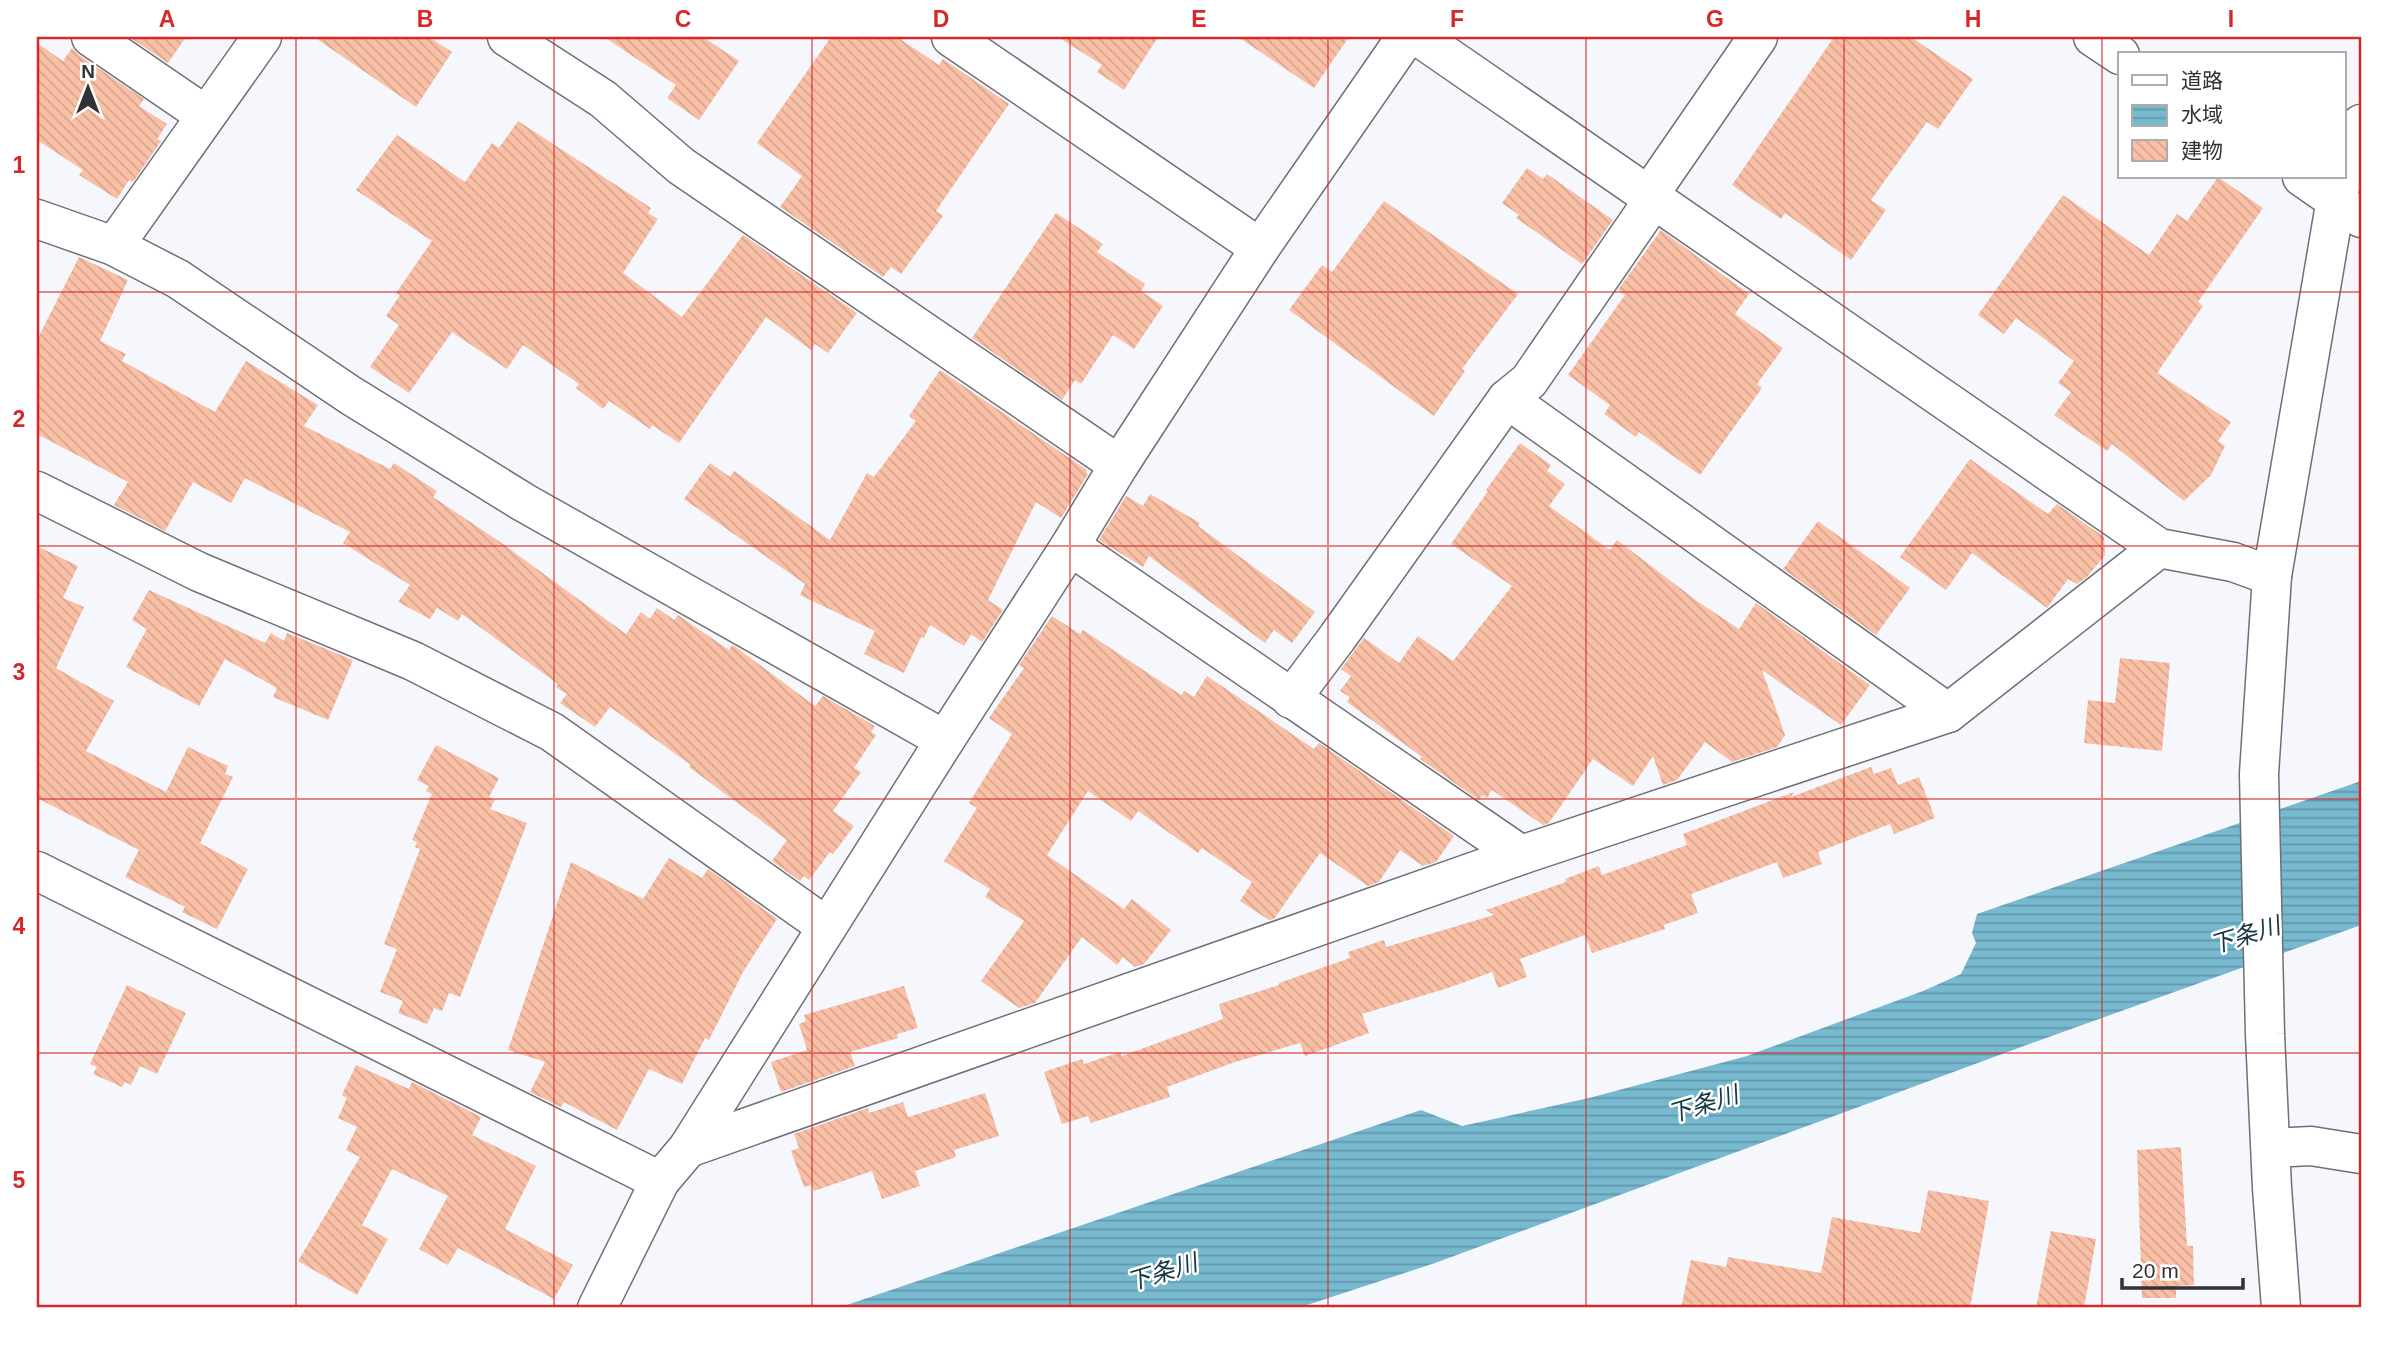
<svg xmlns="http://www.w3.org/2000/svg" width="2398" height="1345" font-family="Arial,'Noto Sans JP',sans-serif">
	<defs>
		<pattern id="water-rules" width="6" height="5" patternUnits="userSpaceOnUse" patternTransform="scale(1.75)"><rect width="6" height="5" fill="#77b9cf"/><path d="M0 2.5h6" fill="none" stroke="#6297a9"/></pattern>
		<pattern id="building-back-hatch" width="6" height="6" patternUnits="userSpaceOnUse" patternTransform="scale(1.75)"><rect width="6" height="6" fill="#f9c0a6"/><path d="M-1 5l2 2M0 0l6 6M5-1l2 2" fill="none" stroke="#d6a590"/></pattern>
	</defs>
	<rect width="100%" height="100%" fill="#f6f7fd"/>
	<path fill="url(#water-rules)" d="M2361 781V925L2035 1042 1435 1263 1298 1308H838L1421 1110 1462 1126 1589 1098 1747 1056 1923 991 1961 974 1976 943 1972 933 1977 914Z"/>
	<g fill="url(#building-back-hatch)">
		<path d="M129 37H186L168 63Z"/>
		<path d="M314 37H429L452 52 416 107Z"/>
		<path d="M604 37H703L739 61 699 120 667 98 676 85Z"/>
		<path d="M831 37H897L939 65 943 59 1009 104 936 211 943 216 901 274 891 267 883 277 780 207 802 176 757 143Z"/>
		<path d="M1058 37H1158L1124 90 1097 72 1102 65Z"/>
		<path d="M1238 37H1349L1314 88Z"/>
		<path d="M1834 37H1911L1973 79 1938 129 1927 122 1871 200 1886 210 1851 260 1785 213 1781 219 1732 185Z"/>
		<path d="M37 43 63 61 72 48 79 55 144 99 139 106 167 124 157 139 161 141 133 182 129 180 117 199 79 175 83 170 37 140Z"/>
		<path d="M518 121 651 208 648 213 658 219 623 273 682 317 743 235 857 313 828 353 815 344 811 350 766 317 679 443 652 425 650 429 609 401 603 409 576 388 579 384 523 345 507 369 452 332 409 393 370 367 399 325 386 316 400 295 396 293 432 241 356 190 397 135 465 182 492 143 499 148Z"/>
		<path d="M1527 168 1543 179 1547 174 1613 220 1582 264 1516 218 1519 215 1502 203Z"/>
		<path d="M2218 177 2263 208 2198 302 2203 306 2157 373 2231 422 2218 441 2225 446 2211 475 2184 501 2112 444 2107 451 2054 415 2071 392 2058 383 2074 361 2016 318 2004 334 1978 315 2063 195 2149 255 2177 214 2187 221Z"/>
		<path d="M1384 201 1518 294 1462 369 1465 371 1434 416 1289 310 1322 265 1332 272Z"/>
		<path d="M1056 213 1103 244 1097 252 1145 284 1141 291 1163 306 1134 349 1113 335 1081 384 1075 380 1062 400 972 338Z"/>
		<path d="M1661 230 1749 294 1735 314 1783 348 1757 384 1762 388 1700 475 1639 432 1636 437 1604 414 1610 405 1568 375 1625 295 1618 290Z"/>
		<path d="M79 257 128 280 100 341 126 354 122 361 215 412 246 361 318 405 304 426 390 469 394 463 437 491 433 497 503 544 626 634 641 612 650 619 657 608 674 620 678 615 729 650 732 645 737 648 815 706 823 696 875 726 871 732 876 735 854 768 861 772 833 811 854 826 833 854 830 852 809 880 804 876 800 881 772 861 787 840 689 767 691 765 610 707 595 727 560 703 567 694 556 687 558 684 462 614 458 621 437 608 430 619 398 602 410 585 343 543 350 532 245 478 231 503 193 482 165 531 114 505 128 482 37 434V340Z"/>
		<path d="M940 370 1087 470 1086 472 1088 474 1061 518 1036 502 988 600 1003 610 982 642 971 634 964 646 930 625 924 638 921 637 904 673 864 654 875 631 800 595 805 584 684 499 710 463 730 477 734 471 830 540 867 473 874 477 916 421 909 416Z"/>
		<path d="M1520 443 1551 465 1547 471 1565 484 1549 506 1610 550 1617 540 1697 601 1739 629 1756 603 1870 685 1841 725 1762 670 1785 735 1777 747 1732 762 1705 742 1677 780 1663 785 1653 756 1633 786 1593 759 1549 823 1543 825 1492 790 1487 798 1482 795 1479 800 1420 759 1422 757 1347 702 1350 697 1340 691 1351 676 1341 669 1364 638 1399 663 1418 636 1453 661 1512 586 1451 544 1488 491 1486 490Z"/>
		<path d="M1970 459 2048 514 2057 504 2104 537 2105 555 2087 577 2077 584 2068 579 2047 608 1972 553 1946 590 1900 557Z"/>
		<path d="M1150 494 1200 523 1198 526 1315 612 1292 643 1274 630 1265 643 1149 556 1143 567 1099 540 1126 496 1143 506Z"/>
		<path d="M1818 521 1910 588 1876 635 1783 569Z"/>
		<path d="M37 546 78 566 63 598 84 607 56 668 114 701 86 751 166 792 188 747 228 766 225 774 233 777 200 843 248 869 217 929 182 912 185 907 125 877 139 850 37 798Z"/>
		<path d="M149 590 265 643 271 633 284 641 287 633 353 660 328 720 273 697 277 688 225 659 199 706 126 667 147 629 132 620Z"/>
		<path d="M1052 616 1080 634 1083 630 1181 695 1184 691 1194 697 1207 676 1314 749 1319 743 1454 836 1436 862 1423 866 1400 850 1379 882 1368 886 1320 853 1274 919 1269 920 1240 901 1252 882 1202 848 1198 853 1138 811 1131 821 1088 791 1047 855 1124 909 1132 899 1171 930 1144 964 1135 967 1123 957 1117 965 1082 937 1035 1003 1019 1008 981 981 1024 921 985 897 990 889 944 861 977 808 969 803 1012 734 989 718 1024 668 1019 665Z"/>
		<path d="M2120 658 2170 663 2162 751 2084 743 2088 700 2115 703Z"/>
		<path d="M436 745 499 778 489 797 495 800 490 809 527 823 460 997 449 993 442 1011 434 1008 427 1024 398 1013 403 1001 380 992 397 949 384 944 420 849 415 847 417 842 412 840 432 794 426 791 429 786 417 780Z"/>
		<path d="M1871 767 1874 774 1891 768 1898 785 1919 777 1935 818 1894 834 1890 824 1818 852 1822 864 1783 878 1777 862 1691 894 1698 913 1664 925 1665 929 1592 953 1585 935 1520 959 1527 977 1498 988 1492 972 1448 988 1362 1014 1369 1033 1305 1056 1300 1043 1232 1063 1167 1087 1170 1097 1091 1123 1088 1116 1062 1124 1044 1072 1082 1059 1084 1064 1120 1052 1122 1056 1223 1019 1219 1004 1279 985V983L1350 958 1348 952 1384 940 1386 947 1494 915 1486 910 1566 882 1565 879 1599 866 1602 875 1687 845 1683 834 1794 792 1791 797Z"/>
		<path d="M669 858 702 878 708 869 777 919 743 972 709 1040 705 1038 682 1084 649 1069 617 1130 564 1102 561 1107 530 1092 545 1062 508 1050 571 862 643 899Z"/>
		<path d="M127 985 186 1013 157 1074 140 1066 131 1085 125 1082 122 1087 93 1074 97 1067 90 1064Z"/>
		<path d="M904 986 918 1028 897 1034 898 1038 850 1052 855 1066 781 1092 771 1062 807 1050 799 1024 806 1021 804 1015Z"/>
		<path d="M356 1065 409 1089 412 1082 481 1117 472 1135 536 1166 505 1229 573 1265 554 1299 458 1248 448 1265 419 1249 448 1196 392 1169 362 1225 388 1239 357 1295 298 1261 360 1157 346 1150 357 1127 338 1118 347 1098 342 1095Z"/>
		<path d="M985 1093 999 1136 954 1150 956 1157 915 1171 920 1186 882 1199 872 1171 814 1191 812 1185 804 1187 791 1151 799 1148 794 1134 868 1108 869 1113 903 1102 908 1117Z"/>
		<path d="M2181 1147 2187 1246H2193L2194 1285 2176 1286V1298H2142L2137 1150Z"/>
		<path d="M1928 1190 1989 1201 1970 1308H1681L1691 1260 1726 1267 1728 1257 1821 1273 1832 1217 1920 1233Z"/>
		<path d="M2051 1231 2096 1239 2084 1308H2036Z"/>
	</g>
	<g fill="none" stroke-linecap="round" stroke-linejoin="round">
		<defs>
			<g id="street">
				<path d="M91 37 205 115"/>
				<path d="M507 37 603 99 681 166 1119 465"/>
				<path d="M951 37 1260 248"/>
				<path d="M1419 37 2159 548 2233 562 2272 576"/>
				<path d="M2093 37 2120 55"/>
				<path d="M2302 177 2361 218"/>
				<path d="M1649 195 1758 37"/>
				<path d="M37 219 114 246 178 279 350 395 523 502 945 740"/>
				<path d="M114 246 262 37"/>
				<path d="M1507 399 1948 713"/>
				<path d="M37 491 199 572 413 661 552 732 827 927"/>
				<path d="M1070 546 1521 855"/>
				<path d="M1291 699 1337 638 1507 399 1529 381 1654 199"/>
				<path d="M37 871 660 1181"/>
				<path d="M688 1148 1521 855 1948 713 2159 548"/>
				<path d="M2271 1148 2311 1146 2361 1154"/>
			</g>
			<g id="secondary">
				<path d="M597 1308 660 1181 688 1148 945 740 1070 546 1119 465 1260 248 1406 37"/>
				<path d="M2281 1308 2272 1188 2265 1034 2259 774 2272 576 2336 199 2361 124"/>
			</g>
		</defs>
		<use href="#street" stroke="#6f7075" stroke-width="41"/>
		<use href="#secondary" stroke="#6f7075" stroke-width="41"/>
		<use href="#street" stroke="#fff" stroke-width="38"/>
		<use href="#secondary" stroke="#fff" stroke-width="38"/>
	</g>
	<path fill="none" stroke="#d62828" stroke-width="2" stroke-opacity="0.55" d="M296 37V1308M554 37V1308M812 37V1308M1070 37V1308M1328 37V1308M1586 37V1308M1844 37V1308M2102 37V1308M37 292H2361M37 546H2361M37 799H2361M37 1053H2361"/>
	<g text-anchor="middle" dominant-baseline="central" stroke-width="5" stroke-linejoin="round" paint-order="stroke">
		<g font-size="24" font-style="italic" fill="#173741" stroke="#fff">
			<text transform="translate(2245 935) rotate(-17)">下条川</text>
			<text transform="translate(1703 1104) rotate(-17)">下条川</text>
			<text transform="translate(1162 1272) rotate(-17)">下条川</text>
		</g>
	</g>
	<rect width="2398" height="1345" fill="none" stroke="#ffffff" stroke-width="77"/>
	<rect x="2118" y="52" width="228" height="126" fill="#ffffff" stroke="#adadae" stroke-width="2"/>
	<rect x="2132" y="75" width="35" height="10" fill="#ffffff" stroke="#adadae" stroke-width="2"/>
	<text x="2181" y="88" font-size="21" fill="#323234">道路</text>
	<rect x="2132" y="105" width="35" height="21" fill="url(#water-rules)" stroke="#adadae" stroke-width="2"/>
	<text x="2181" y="122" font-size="21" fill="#323234">水域</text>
	<rect x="2132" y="140" width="35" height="21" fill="url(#building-back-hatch)" stroke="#adadae" stroke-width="2"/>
	<text x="2181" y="158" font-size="21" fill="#323234">建物</text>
	<g transform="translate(88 88)" stroke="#ffffff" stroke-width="5" paint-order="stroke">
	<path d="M0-5L12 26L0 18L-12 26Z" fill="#323234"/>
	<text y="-10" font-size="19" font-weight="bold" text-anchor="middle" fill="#323234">N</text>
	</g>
	<path d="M2122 1278v10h121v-10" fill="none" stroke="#323234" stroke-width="3.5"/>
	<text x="2132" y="1278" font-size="21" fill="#323234" stroke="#ffffff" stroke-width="5" paint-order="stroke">20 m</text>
	<rect x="38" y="38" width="2322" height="1268" fill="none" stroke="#d62828" stroke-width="2.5"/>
	<g font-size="23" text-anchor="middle" font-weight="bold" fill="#d62828">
		<text x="167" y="27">A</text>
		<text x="425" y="27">B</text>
		<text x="683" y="27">C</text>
		<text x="941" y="27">D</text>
		<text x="1199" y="27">E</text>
		<text x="1457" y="27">F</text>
		<text x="1715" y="27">G</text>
		<text x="1973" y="27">H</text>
		<text x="2231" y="27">I</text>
		<text x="19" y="173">1</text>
		<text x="19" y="427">2</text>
		<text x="19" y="680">3</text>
		<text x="19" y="934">4</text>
		<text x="19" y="1188">5</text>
	</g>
</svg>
